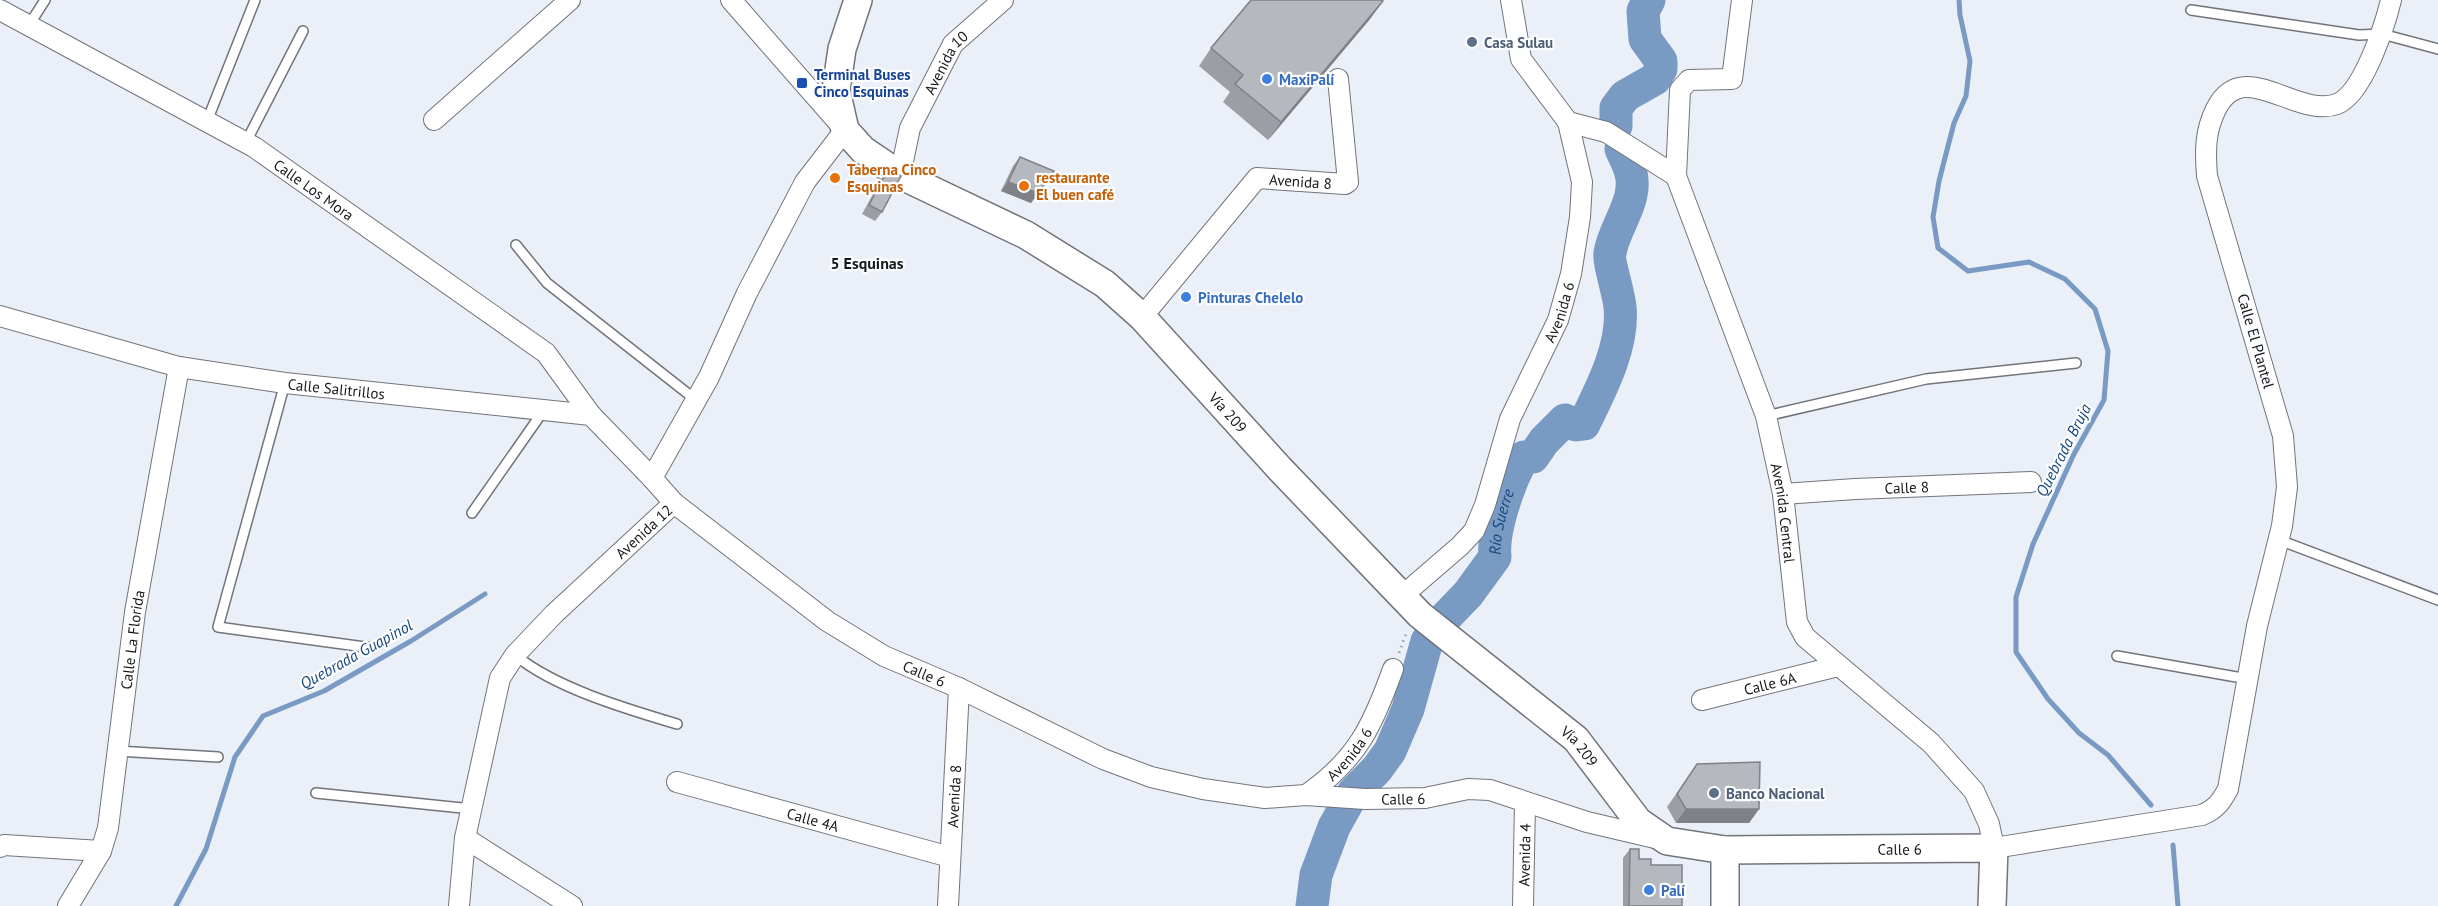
<svg xmlns="http://www.w3.org/2000/svg" width="2438" height="906" font-family="'PT Sans',sans-serif">
	<rect width="100%" height="100%" fill="#ebeff7"/>
	<g fill="none" stroke-linecap="round" stroke-linejoin="round">
		<g stroke="#799ac3" stroke-width="5">
			<path d="M1959 0 1960 15 1970 61 1966 96 1954 123 1939 181 1933 217 1938 248 1968 271 2029 262 2065 279 2095 309 2108 351 2104 400 2074 454 2033 544 2016 597V652L2048 699 2079 733 2108 755 2151 805"/>
			<path d="M2173 845 2178 906"/>
			<path d="M176 906 206 849 235 757 263 716 324 691 411 641 485 594"/>
		</g>
		<g stroke="#799ac3" stroke-width="33">
			<path d="M1616 126V108L1625 96 1655 79 1661 69V61L1645 39 1643 11 1649 0"/>
			<path id="s1" d="M1312 906 1316 875 1334 827 1353 793 1377 769 1390 751 1408 709 1427 641 1441 622 1468 594 1495 557C1492 531 1510 479 1524 457H1533L1544 441 1565 420 1576 425 1584 424C1601 389 1624 346 1620 307 1619 294 1608 261 1610 253 1614 226 1640 199 1630 170 1628 163 1624 156 1621 149"/>
		</g>
		<defs>
			<g id="lane">
				<path d="M2191 10 2359 35 2382 34 2438 49"/>
				<path d="M29 25 45 0"/>
				<path d="M207 121 255 0"/>
				<path d="M246 142 303 31"/>
				<path d="M516 245 547 283 696 400"/>
				<path d="M285 383 218 627 372 648"/>
				<path d="M1766 416 1926 379 2076 363"/>
				<path d="M472 513 544 410"/>
				<path d="M2279 540 2438 600"/>
				<path d="M515 655C555 688 627 709 677 724"/>
				<path d="M2117 656 2248 679"/>
				<path d="M117 751 218 757"/>
				<path d="M316 793 472 809"/>
			</g>
			<g id="street">
				<path id="s2" d="M0 10 254 147 546 353 591 415"/>
				<path d="M434 120 570 0"/>
				<path id="s3" d="M1568 122 1606 132 1676 176 1766 416 1783 494 1797 622 1805 637 1931 743 1974 791 1989 824 1994 848 2202 815C2216 809 2221 802 2228 789L2257 626 2282 526 2287 487 2283 436 2207 176C2205 151 2205 131 2216 109 2243 55 2296 119 2337 104 2363 94 2385 25 2391 0"/>
				<path id="s4" d="M900 175 910 128 953 44 1003 0"/>
				<path d="M1676 176 1680 90 1689 80 1732 79 1742 0"/>
				<path id="s5" d="M0 316 179 367 285 383 591 415 652 478"/>
				<path id="s6" d="M1142 317 1257 178 1345 184 1348 182 1338 79"/>
				<path id="s7" d="M1783 494 1855 489 2031 482"/>
				<path id="s8" d="M674 503 827 621 884 656 959 688 1103 759 1151 777 1203 789 1265 798 1306 795 1365 799 1425 798 1468 789 1490 790 1587 822 1655 838"/>
				<path id="s9" d="M1402 596 1460 546 1474 531 1485 505 1510 419 1558 320 1571 274 1580 217 1582 182 1568 122 1521 59 1511 0"/>
				<path id="s10" d="M1702 700 1838 666"/>
				<path id="s11" d="M677 782 950 857"/>
				<path id="s12" d="M1306 795C1357 760 1373 725 1393 669"/>
				<path d="M465 838 572 906"/>
				<path d="M0 847 4 845 101 851"/>
				<path id="s13" d="M68 906 101 851 108 828 135 612 179 367"/>
				<path id="s14" d="M459 906 465 838 500 678 515 655 554 614 674 503 652 478 709 377 747 293 805 182 845 130 731 0"/>
				<path id="s15" d="M948 906 959 688"/>
				<path id="s16" d="M1523 906 1525 803"/>
			</g>
			<g id="secondary">
				<path id="s17" d="M858 0 842 49 836 90 845 130 863 150 900 175 1026 235 1105 284 1142 317 1280 469 1420 615 1576 739 1638 821 1667 841 1725 850 1994 848 1992 906"/>
				<path d="M1725 906V850"/>
			</g>
		</defs>
		<use href="#lane" stroke="#71747a" stroke-width="12"/>
		<use href="#street" stroke="#71747a" stroke-width="22"/>
		<use href="#secondary" stroke="#71747a" stroke-width="30"/>
		<path stroke="#a0a3aa" stroke-width="3" stroke-dasharray="1.5 4.5" stroke-linecap="butt" d="M1399 653 1407 631"/>
		<use href="#lane" stroke="#fff" stroke-width="9"/>
		<use href="#street" stroke="#fff" stroke-width="20"/>
		<use href="#secondary" stroke="#fff" stroke-width="27"/>
	</g>
	<g fill="#9c9ea4">
		<path d="M1383 1 1370 19 1268 140 1223 102 1230 92 1199 66 1211 48Z"/>
		<path d="M1020 157 1054 171 1031 203 1001 191 1013 166Z"/>
		<path d="M888 169 882 212 875 221 862 214 882 178Z"/>
		<path d="M1697 764 1759 809 1749 823H1676L1667 807Z"/>
		<path d="M1630 849 1639 859 1651 865 1682 906H1623V858Z"/>
	</g>
	<g fill="#7f8186">
		<path d="M1383 1 1370 19 1268 140 1281 122Z"/>
		<path d="M1008 182 1038 193 1031 203 1001 191Z"/>
		<path d="M1686 809H1759L1749 823H1676Z"/>
	</g>
	<g fill="#b5b8bf" stroke="#7f8186" stroke-width="1.5">
		<path d="M1251 0H1381L1383 1 1281 122 1235 84 1243 75 1211 48Z"/>
		<path d="M1020 157 1054 171 1038 193 1008 182Z"/>
		<path d="M888 169 901 176 882 212 869 205Z"/>
		<path d="M1760 762 1759 809H1686L1677 794 1697 764Z"/>
		<path d="M1630 849H1639V859H1651V865H1682V906H1629Z"/>
	</g>
	<g fill="#5c6f8a" stroke="#fcfdfe" stroke-width="2">
		<circle cx="1472" cy="42" r="6"/>
		<circle cx="1714" cy="793" r="6"/>
	</g>
	<g fill="#3f7fe0" stroke="#fcfdfe" stroke-width="2">
		<circle cx="1267" cy="79" r="6"/>
		<circle cx="1186" cy="297" r="6"/>
		<circle cx="1649" cy="890" r="6"/>
	</g>
	<rect fill="#1a4fb4" stroke="#fcfdfe" stroke-width="2" x="796" y="77" width="12" height="12" rx="3"/>
	<g fill="#e8710a" stroke="#fcfdfe" stroke-width="2">
		<circle cx="835" cy="178" r="6"/>
		<circle cx="1024" cy="186" r="6"/>
	</g>
	<g text-anchor="middle" dominant-baseline="central" stroke-width="4.5" stroke-linejoin="round" paint-order="stroke">
		<g font-size="15" font-weight="bold" fill="#4e5e75" stroke="#fcfdfe" text-anchor="start">
			<text x="1484" y="42">Casa Sulau</text>
			<text x="1726" y="793">Banco Nacional</text>
		</g>
		<g font-size="15" fill="#17181b" stroke="#fcfdfe">
			<text stroke="none"><textPath href="#s4" startOffset="123">Avenida 10</textPath></text>
			<text stroke="none"><textPath href="#s6" startOffset="224">Avenida 8</textPath></text>
			<text stroke="none"><textPath href="#s2" startOffset="362">Calle Los Mora</textPath></text>
			<text stroke="none"><textPath href="#s9" startOffset="333">Avenida 6</textPath></text>
			<text transform="translate(2256 341) rotate(74)">Calle El Plantel</text>
			<text stroke="none"><textPath href="#s5" startOffset="345">Calle Salitrillos</textPath></text>
			<text stroke="none"><textPath href="#s17" startOffset="616">Vía 209</textPath></text>
			<text stroke="none"><textPath href="#s7" startOffset="124">Calle 8</textPath></text>
			<text stroke="none"><textPath href="#s3" startOffset="477">Avenida Central</textPath></text>
			<text stroke="none"><textPath href="#s14" startOffset="438">Avenida 12</textPath></text>
			<text stroke="none"><textPath href="#s13" startOffset="278">Calle La Florida</textPath></text>
			<text stroke="none"><textPath href="#s8" startOffset="304">Calle 6</textPath></text>
			<text stroke="none"><textPath href="#s10" startOffset="70">Calle 6A</textPath></text>
			<text stroke="none"><textPath href="#s17" startOffset="1102">Vía 209</textPath></text>
			<text stroke="none"><textPath href="#s12" startOffset="60">Avenida 6</textPath></text>
			<text stroke="none"><textPath href="#s15" startOffset="110">Avenida 8</textPath></text>
			<text stroke="none"><textPath href="#s8" startOffset="808">Calle 6</textPath></text>
			<text stroke="none"><textPath href="#s11" startOffset="141">Calle 4A</textPath></text>
			<text stroke="none"><textPath href="#s17" startOffset="1466">Calle 6</textPath></text>
			<text stroke="none"><textPath href="#s16" startOffset="51">Avenida 4</textPath></text>
		</g>
		<g font-size="15" font-weight="bold" fill="#164399" stroke="#fcfdfe" text-anchor="start">
			<text x="814" y="74">Terminal Buses<tspan x="814" dy="17">Cinco Esquinas</tspan></text>
		</g>
		<g font-size="15" font-weight="bold" fill="#366cbe" stroke="#fcfdfe" text-anchor="start">
			<text x="1279" y="79">MaxiPalí</text>
			<text x="1198" y="297">Pinturas Chelelo</text>
			<text x="1661" y="890">Palí</text>
		</g>
		<g font-size="15" font-weight="bold" fill="#c56008" stroke="#fcfdfe" text-anchor="start">
			<text x="847" y="169">Taberna Cinco<tspan x="847" dy="17">Esquinas</tspan></text>
			<text x="1036" y="177">restaurante<tspan x="1036" dy="17">El buen café</tspan></text>
		</g>
		<g font-size="16" font-weight="bold" fill="#17181b" stroke="#fcfdfe">
			<text x="867" y="263">5 Esquinas</text>
		</g>
		<g font-size="16" font-style="italic" fill="#18477b" stroke="#fcfdfe">
			<text transform="translate(2063 450) rotate(-63)">Quebrada Bruja</text>
			<text stroke="none"><textPath href="#s1" startOffset="438">Río Suerre</textPath></text>
			<text transform="translate(356 654) rotate(-29)">Quebrada Guapinol</text>
		</g>
	</g>
</svg>
